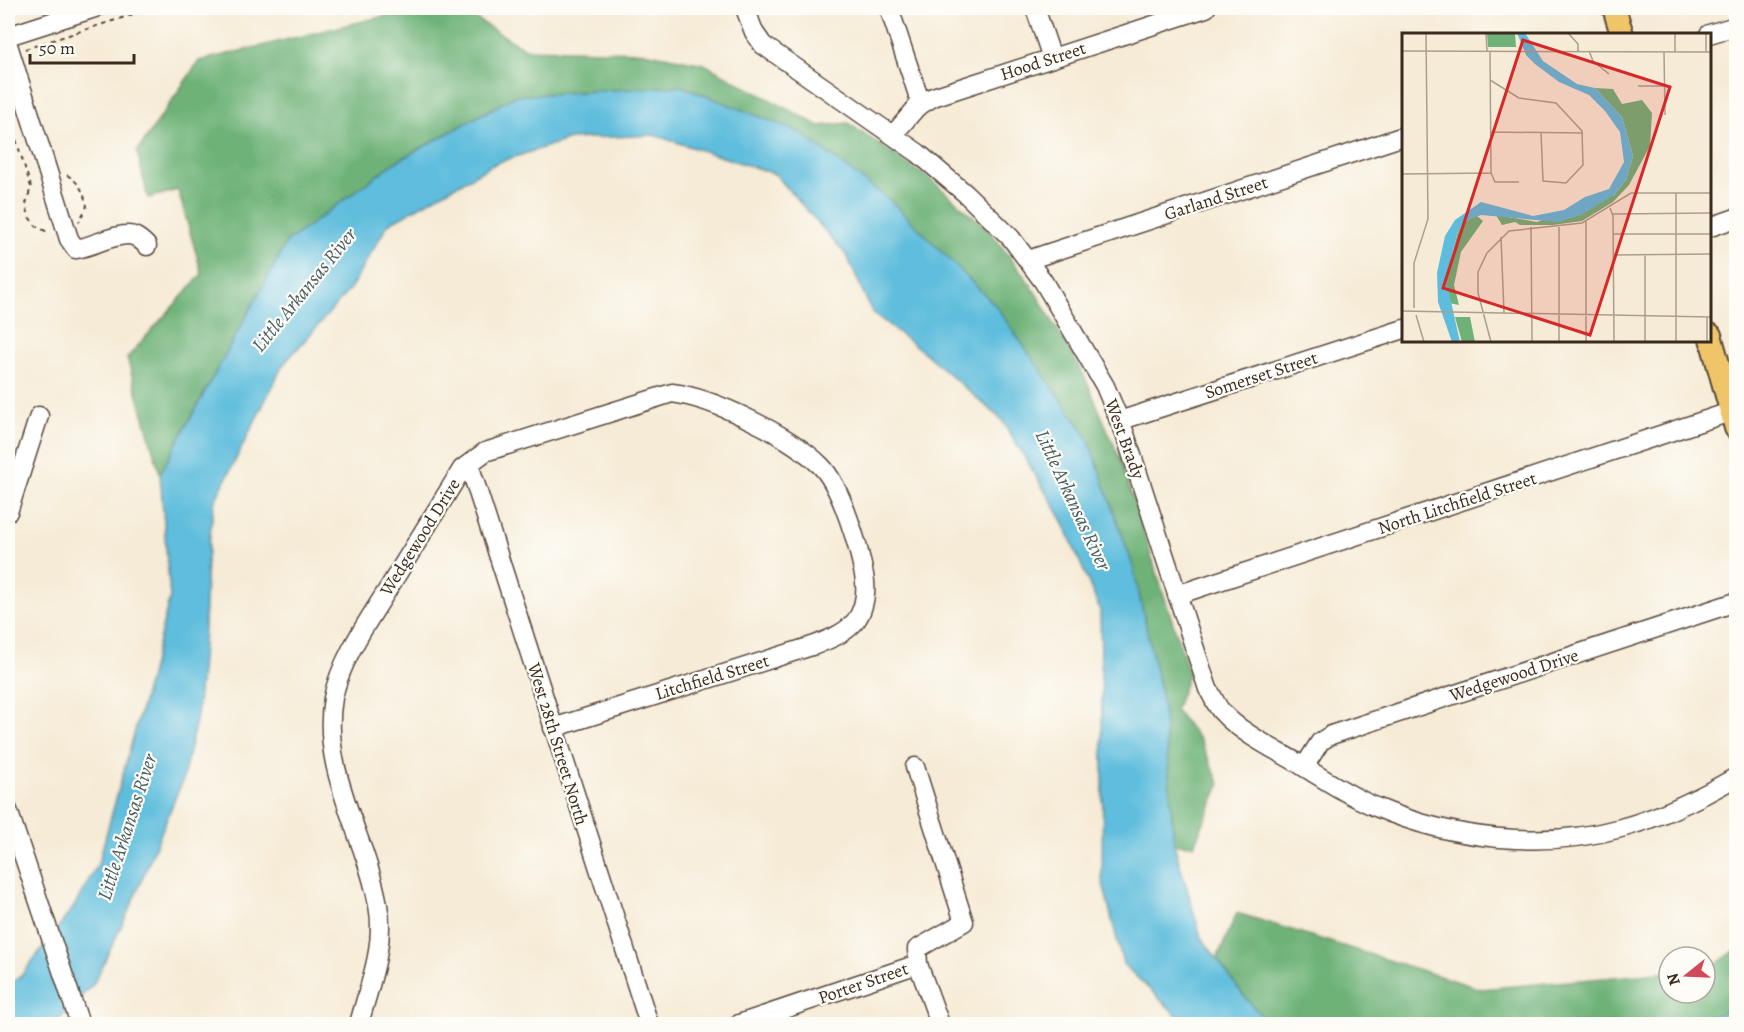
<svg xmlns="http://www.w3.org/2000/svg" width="1744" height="1032" font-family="Alegreya,serif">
	<rect width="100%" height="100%" fill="#fdfcf7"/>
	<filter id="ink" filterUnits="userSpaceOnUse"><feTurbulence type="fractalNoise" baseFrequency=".0167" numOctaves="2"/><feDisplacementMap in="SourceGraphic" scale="12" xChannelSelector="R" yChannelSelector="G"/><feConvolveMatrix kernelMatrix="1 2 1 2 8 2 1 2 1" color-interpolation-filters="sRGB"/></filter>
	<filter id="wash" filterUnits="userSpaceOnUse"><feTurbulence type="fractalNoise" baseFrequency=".008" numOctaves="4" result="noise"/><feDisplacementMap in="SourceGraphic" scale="24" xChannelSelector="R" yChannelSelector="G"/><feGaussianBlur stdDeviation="1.35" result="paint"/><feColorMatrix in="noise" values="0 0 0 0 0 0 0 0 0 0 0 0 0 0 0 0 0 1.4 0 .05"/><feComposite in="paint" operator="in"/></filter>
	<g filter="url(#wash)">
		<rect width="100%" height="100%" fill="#f6ebd6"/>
		<g fill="#6eb278" stroke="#546e4b" stroke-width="1.5">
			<path d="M417 8 473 17 525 49 644 52 704 64 819 126 848 123 931 180 988 229 1031 285 1083 373 1120 459 1189 673 1175 710 1200 740 1220 785 1194 845 1174 844 1163 704 1133 566 891 201 799 132 681 86 515 96 394 163 287 242 160 474 127 358 202 274 178 190 148 198 137 152 199 61Z"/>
			<path d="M1237 913 1481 989 1669 972V993H1705V969H1709L1736 950V1008L1690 1024H1269L1243 995 1216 961Z"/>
		</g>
		<g fill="#5ebddd" stroke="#4c747e" stroke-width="1.5">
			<path d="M681 86 799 132 891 201 996 306 1088 438 1133 566 1163 704 1174 844 1201 937 1243 995 1269 1024H1186L1123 964 1102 879 1103 765 1100 610 1062 519 1002 420 926 354 872 312 847 256 775 174 654 135 570 139 496 163 388 224 350 289 283 365 214 503 207 559 203 648 197 716 183 779 131 906 94 983 55 1024H8V985L21 976 73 908 98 864 149 680 170 597 160 474 287 242 394 163 515 96Z"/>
			<path d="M1736 1008V1024H1690Z"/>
		</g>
	</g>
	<g filter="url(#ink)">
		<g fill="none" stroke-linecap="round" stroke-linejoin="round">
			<defs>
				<g id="minor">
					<path d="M745 8 754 32 763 45 918 153 966 194 1011 238 1043 281 1105 386 1125 434 1208 689C1213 696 1216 706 1222 712 1239 732 1278 751 1301 765 1325 780 1350 796 1376 807 1451 839 1542 850 1621 828 1662 817 1700 798 1736 777"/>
					<path d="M889 8 921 104"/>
					<path d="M1035 8 1052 58"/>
					<path d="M1709 34 1736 26"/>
					<path d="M8 36 95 8"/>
					<path d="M8 45 69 239 76 249C92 247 123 229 136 237 140 239 144 243 147 246"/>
					<path d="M893 135 917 107 933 97 1206 8"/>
					<path d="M1710 227 1736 218"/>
					<path d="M1028 260 1404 136"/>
					<path d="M1119 421 1404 329"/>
					<path d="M469 464 649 1024"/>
					<path d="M8 512 39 416"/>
					<path d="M1177 595 1736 410"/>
					<path d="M915 767 964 922 917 949 918 964 940 1024"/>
					<path d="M1304 767 1320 742 1331 735 1736 602"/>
					<path d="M8 810 80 1024"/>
					<path d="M359 1024C369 986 386 945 378 905 366 836 320 771 333 698 340 661 368 621 388 589 413 549 437 509 462 469L485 452 672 393C714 398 791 436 821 466 841 486 859 547 864 575 867 589 865 607 857 619 847 633 830 639 815 645L553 728"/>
					<path d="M739 1024 918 964"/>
				</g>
				<g id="major">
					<path d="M1614 8 1622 34"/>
					<path d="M1710 335 1736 428"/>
				</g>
			</defs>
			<use href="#minor" stroke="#57473a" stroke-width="21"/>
			<use href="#major" stroke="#57473a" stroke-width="26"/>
			<g stroke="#57473a" stroke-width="2" stroke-dasharray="4.5 4.5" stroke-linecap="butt">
				<path d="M25 49 153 8"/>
				<path d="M8 114 31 187 26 204 29 217 37 227 50 233"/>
				<path d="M67 175C80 183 83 191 87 206L79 222"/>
			</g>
			<use href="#minor" stroke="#fff" stroke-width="18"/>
			<use href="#major" stroke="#f0c469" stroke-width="22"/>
		</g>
	</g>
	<g text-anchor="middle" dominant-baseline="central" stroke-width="4.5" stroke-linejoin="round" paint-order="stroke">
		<g font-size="18" fill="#3b2a1e" stroke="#fdfcf7">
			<text transform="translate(1043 61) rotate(-18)">Hood Street</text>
			<text transform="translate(1216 198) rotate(-18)">Garland Street</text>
			<text transform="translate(1261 375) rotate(-18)">Somerset Street</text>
			<text transform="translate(1125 439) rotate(70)">West Brady</text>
			<text transform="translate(1457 503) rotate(-18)">North Litchfield Street</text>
			<text transform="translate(420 537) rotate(-58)">Wedgewood Drive</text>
			<text transform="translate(1514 675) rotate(-18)">Wedgewood Drive</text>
			<text transform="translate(712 677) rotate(-17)">Litchfield Street</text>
			<text transform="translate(558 744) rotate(73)">West 28th Street North</text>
			<text transform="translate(863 983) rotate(-19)">Porter Street</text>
		</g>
		<g font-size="20" font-style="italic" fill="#475d61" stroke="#fdfcf7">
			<text transform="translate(304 290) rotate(-51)">Little Arkansas River</text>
			<text transform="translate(1073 500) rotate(65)">Little Arkansas River</text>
			<text transform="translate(127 827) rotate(-72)">Little Arkansas River</text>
		</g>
	</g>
	<g transform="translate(1402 33)">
		<rect width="309" height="309" fill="#f6ebd6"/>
		<path d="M85 0H113L114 14H86ZM193 55 211 56 220 71 240 67 250 80 248 113 227 152 211 169 180 188 151 192H118L113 189 100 192 94 182 135 189 212 162 224 147 231 123 220 84ZM75 183 81 188 59 219 52 252 57 272 47 270 44 246 56 198 63 188ZM53 284H68L73 309H60Z" fill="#6eb278"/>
		<path d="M115 0H123L141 28 175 51 193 55 220 84 231 123 224 147 212 162 179 182 156 189 79 182 63 188 56 198 44 246 58 309H50L36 269 35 240 43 203 53 187 79 169 131 183 162 177 183 164 207 156 222 129 218 99 203 78 187 62 157 49 133 31 124 22Z" fill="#5ebddd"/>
		<path fill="none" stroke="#ab9e8c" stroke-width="1.5" d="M84 0 85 18M166 0 176 11V18M304 0V19M0 18 309 19M88 18 89 140M187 18 191 28 207 41M262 19 263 82M273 19V0M88 47 117 65 154 70 180 98 181 132 164 150 141 148 139 99M236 53H263M88 99 181 100M0 141 89 140 93 149H117M274 160V309M208 175 211 183 212 309M211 181 309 180M184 188V309M129 194 130 309M157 194V309M211 201H309M99 204 102 280M211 222 309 221M243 222V309M12 275V230L26 186 24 0M0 278 309 284M14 282 22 309M305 284V309M89 309 76 260V239L85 220 107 198 180 190 229 160H309"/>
		<path fill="#d62828" fill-opacity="0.15" stroke="#d62828" stroke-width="3" d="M121 7 268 54 188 302 41 255Z"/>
		<rect width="309" height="309" fill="none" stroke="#3b2a1e" stroke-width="3"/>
	</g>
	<rect width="1744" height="1032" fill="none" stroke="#fdfcf7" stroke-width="30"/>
	<g transform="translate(1687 975) rotate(252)"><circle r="28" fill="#fdfcf7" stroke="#afa8a0" stroke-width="1.5"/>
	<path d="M0-4.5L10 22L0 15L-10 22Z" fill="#d1495b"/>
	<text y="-9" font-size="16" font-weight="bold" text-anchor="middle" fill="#3b2a1e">N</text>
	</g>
	<path d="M30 54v9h104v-9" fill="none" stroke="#3b2a1e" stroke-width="3"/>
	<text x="39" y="54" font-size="18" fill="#3b2a1e" stroke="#fdfcf7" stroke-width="4.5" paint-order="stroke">50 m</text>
</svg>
